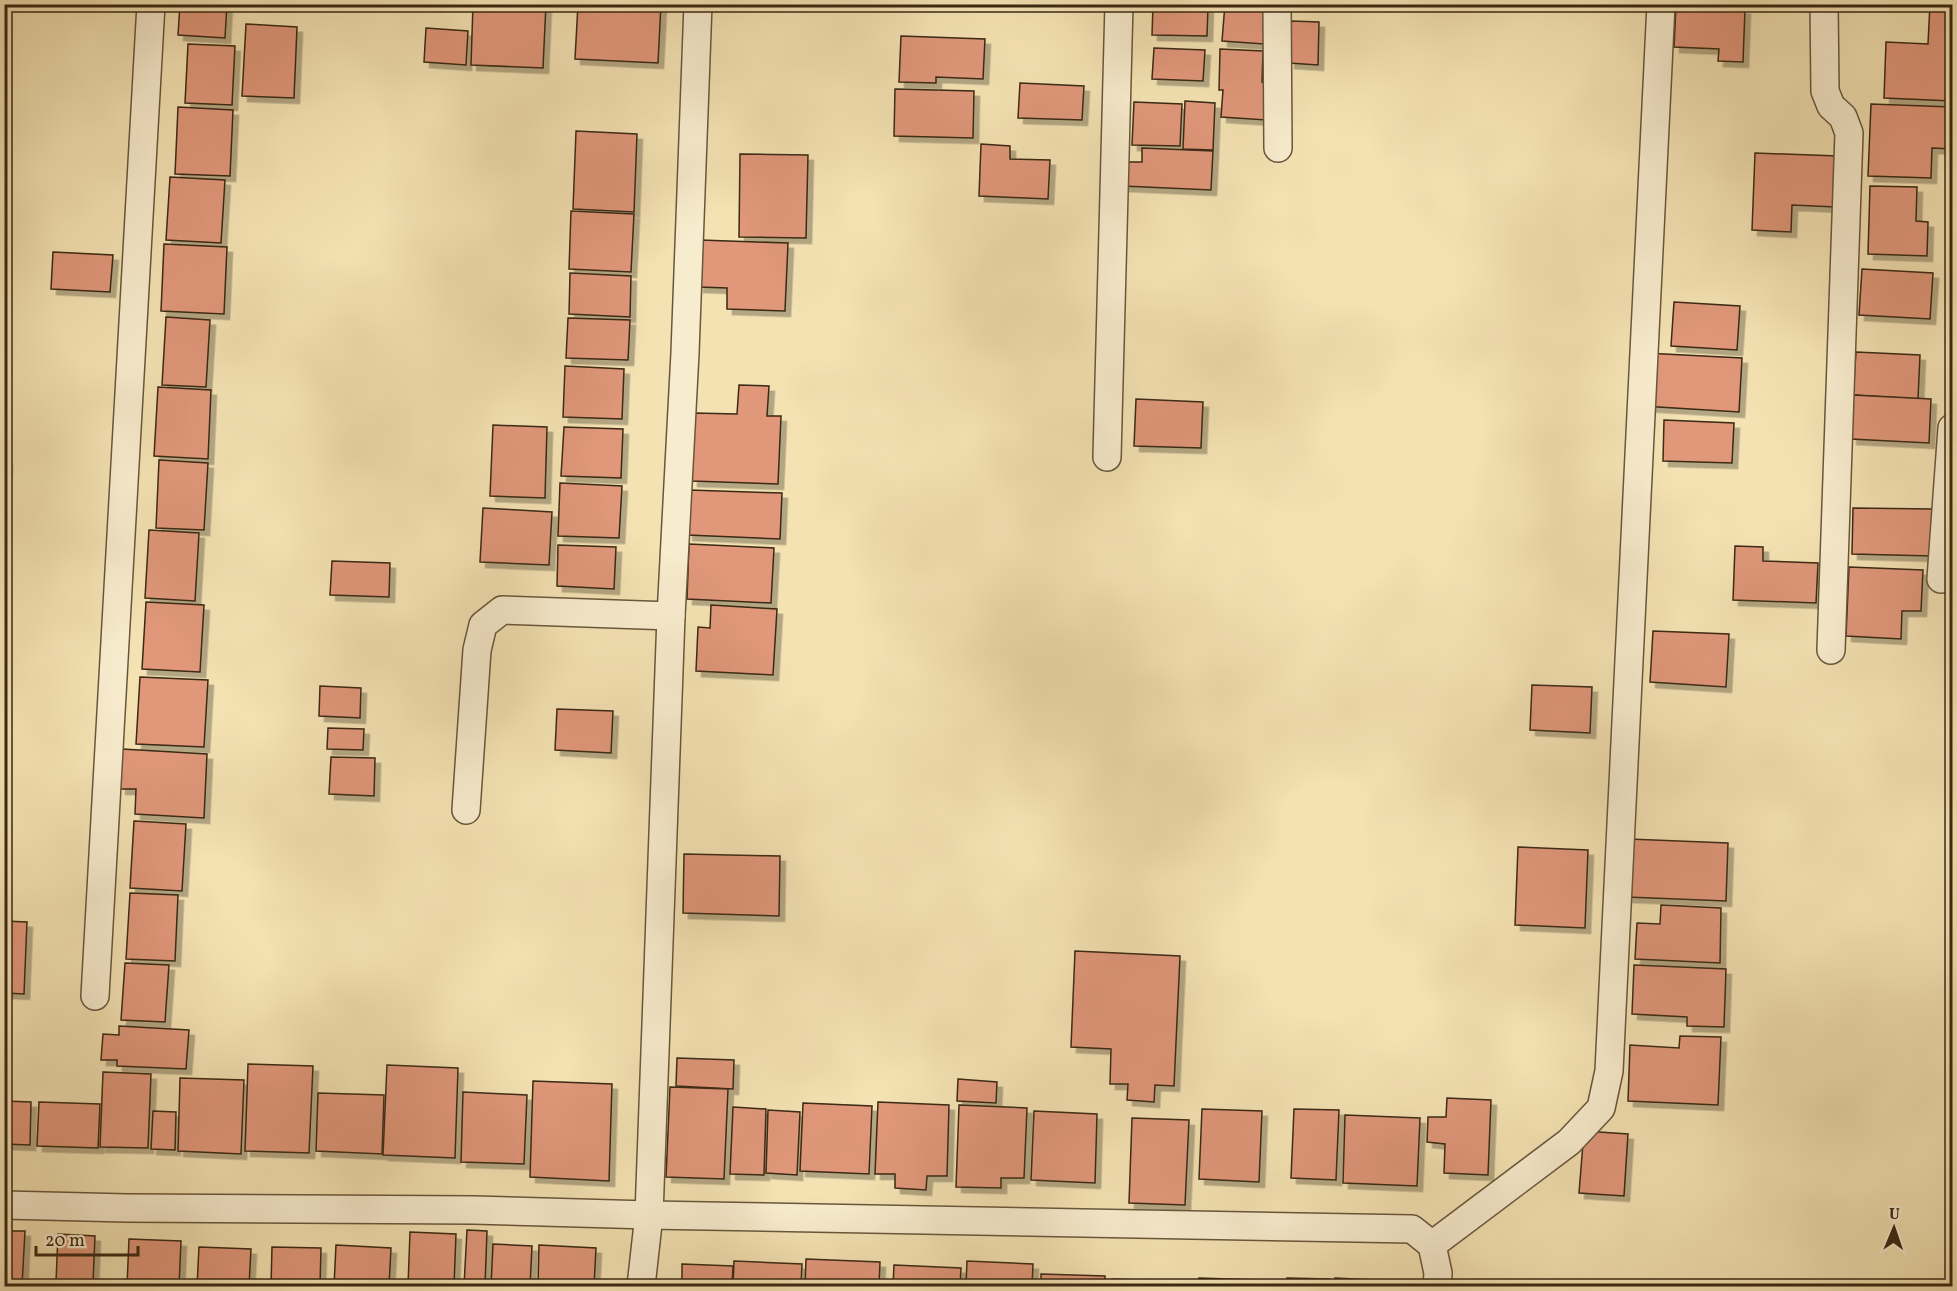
<svg xmlns="http://www.w3.org/2000/svg" width="1957" height="1291" font-family="Vollkorn,serif">
	<defs>
		<filter id="shadow"><feDropShadow dx="5.5" dy="5.5" stdDeviation="0" flood-color="#0004"/></filter>
	</defs>
	<rect width="100%" height="100%" fill="#f4e2b3"/>
	<filter id="stains"><feTurbulence type="fractalNoise" baseFrequency=".00333" numOctaves="4"/><feColorMatrix values="0 0 0 0 .2 0 0 0 0 .09 0 0 0 0 .02 0 0 0 .5 -.17"/></filter>
	<radialGradient id="worn" r=".72"><stop offset=".6" stop-color="#630" stop-opacity="0"/><stop offset="1" stop-color="#630" stop-opacity=".3"/></radialGradient>
	<g fill="#e0977a" stroke="#3a2913" stroke-width="1.5" filter="url(#shadow)">
		<path d="M180 4H227L225 38 178 35Z"/>
		<path d="M473 4H546L543 68 471 65Z"/>
		<path d="M578 4H661L658 63 575 59Z"/>
		<path d="M1225 4 1267 6 1264 44 1222 41Z"/>
		<path d="M1930 4H1952V101L1884 98 1886 42 1928 44Z"/>
		<path d="M1153 5 1208 7 1207 36 1152 35Z"/>
		<path d="M1676 6 1745 9 1743 62 1718 61 1719 49 1674 47Z"/>
		<path d="M1291 21 1319 22 1318 65 1289 63Z"/>
		<path d="M246 24 297 27 294 98 242 96Z"/>
		<path d="M426 28 468 31 466 65 424 62Z"/>
		<path d="M901 36 985 39 983 79 936 77V83L899 82Z"/>
		<path d="M188 44 235 46 232 105 185 103Z"/>
		<path d="M1154 48 1205 50 1203 81 1152 79Z"/>
		<path d="M1220 49 1263 51 1262 82 1268 83 1266 120 1221 117 1223 90H1219Z"/>
		<path d="M1020 83 1084 86 1082 120 1018 118Z"/>
		<path d="M895 89 974 91 973 138 894 136Z"/>
		<path d="M1185 101 1215 103 1213 150 1183 149Z"/>
		<path d="M1134 102 1182 104 1180 146 1132 145Z"/>
		<path d="M1871 104 1952 107V149L1932 148 1931 178 1868 176Z"/>
		<path d="M178 107 233 110 230 176 175 174Z"/>
		<path d="M576 131 637 134 634 212 573 209Z"/>
		<path d="M981 144 1010 146V159L1050 160 1048 199 979 196Z"/>
		<path d="M1142 148 1213 151 1211 190 1123 186 1124 162H1142Z"/>
		<path d="M1755 153 1838 156 1836 207 1792 205 1791 232 1752 230Z"/>
		<path d="M740 154 808 155 806 238 739 237Z"/>
		<path d="M170 177 225 180 221 243 166 240Z"/>
		<path d="M1870 186 1917 187 1916 221 1928 222 1927 256 1868 254Z"/>
		<path d="M571 211 634 214 631 272 569 269Z"/>
		<path d="M700 240 788 243 785 311 727 309V288L698 287Z"/>
		<path d="M164 244 227 247 224 314 161 311Z"/>
		<path d="M53 252 113 255 110 292 51 289Z"/>
		<path d="M1862 269 1933 273 1930 319 1859 315Z"/>
		<path d="M570 273 631 276 630 317 569 314Z"/>
		<path d="M1674 302 1740 306 1737 350 1671 346Z"/>
		<path d="M166 317 210 320 206 387 162 385Z"/>
		<path d="M568 318 630 320 628 360 566 358Z"/>
		<path d="M1856 352 1920 355 1918 399 1853 395Z"/>
		<path d="M1645 353 1742 358 1739 412 1642 406Z"/>
		<path d="M565 366 624 369 622 419 563 417Z"/>
		<path d="M739 385 769 386 767 416H781L778 484 692 481 695 413 737 414Z"/>
		<path d="M158 387 211 390 208 459 154 456Z"/>
		<path d="M1853 395 1931 399 1929 443 1851 439Z"/>
		<path d="M1136 399 1203 402 1201 448 1134 446Z"/>
		<path d="M1664 420 1734 423 1732 463 1663 461Z"/>
		<path d="M493 425 547 427 545 498 490 496Z"/>
		<path d="M564 427 623 429 621 478 561 476Z"/>
		<path d="M4 459 7 460 4 510Z"/>
		<path d="M159 460 208 463 204 530 156 528Z"/>
		<path d="M560 483 622 486 619 538 558 536Z"/>
		<path d="M689 490 782 493 780 539 687 535Z"/>
		<path d="M483 508 552 512 549 565 480 562Z"/>
		<path d="M1853 508 1932 509V556L1852 554Z"/>
		<path d="M149 530 199 533 195 601 145 598Z"/>
		<path d="M689 544 774 548 771 603 687 599Z"/>
		<path d="M558 545 616 547 614 589 557 586Z"/>
		<path d="M1735 546 1763 547V561L1818 563 1816 603 1733 600Z"/>
		<path d="M332 561 390 563 389 597 330 595Z"/>
		<path d="M1849 567 1923 570 1921 611H1902L1901 639 1846 636Z"/>
		<path d="M146 602 204 605 200 672 142 669Z"/>
		<path d="M711 605 777 609 773 675 696 671 698 627 710 628Z"/>
		<path d="M1653 631 1729 634 1726 687 1650 682Z"/>
		<path d="M140 677 208 680 204 747 136 744Z"/>
		<path d="M1532 685 1592 687 1590 733 1530 730Z"/>
		<path d="M320 686 361 688 360 718 319 716Z"/>
		<path d="M557 709 613 711 611 753 555 750Z"/>
		<path d="M328 728 364 729 363 750 327 749Z"/>
		<path d="M122 749 207 754 204 818 135 814 136 789H120Z"/>
		<path d="M331 757 375 758 374 796 329 794Z"/>
		<path d="M134 821 186 824 182 891 130 888Z"/>
		<path d="M1629 839 1728 843 1726 901 1627 897Z"/>
		<path d="M1518 847 1588 850 1585 928 1515 925Z"/>
		<path d="M684 854 780 856 779 916 683 913Z"/>
		<path d="M130 893 178 895 175 961 126 959Z"/>
		<path d="M1661 905 1721 908 1720 963 1635 959 1637 923 1660 924Z"/>
		<path d="M4 921 27 922 24 994 4 993Z"/>
		<path d="M1075 951 1180 956 1174 1086 1155 1085 1154 1102 1127 1100 1128 1084H1110L1111 1049 1071 1047Z"/>
		<path d="M125 963 169 965 165 1022 121 1020Z"/>
		<path d="M1634 965 1726 969 1724 1027 1687 1026V1017L1632 1014Z"/>
		<path d="M119 1026 189 1030 186 1069 117 1066V1060H101L103 1034 119 1035Z"/>
		<path d="M1680 1036 1721 1037 1718 1105 1628 1101 1630 1045 1679 1048Z"/>
		<path d="M677 1058 734 1060 733 1089 676 1086Z"/>
		<path d="M248 1064 313 1066 309 1153 245 1151Z"/>
		<path d="M387 1065 458 1068 455 1158 383 1155Z"/>
		<path d="M103 1072 151 1074 148 1148 100 1147Z"/>
		<path d="M180 1078 244 1080 241 1154 178 1151Z"/>
		<path d="M958 1079 997 1082 996 1103 957 1101Z"/>
		<path d="M533 1081 612 1084 609 1181 530 1177Z"/>
		<path d="M670 1087 728 1089 724 1179 666 1177Z"/>
		<path d="M463 1092 527 1095 524 1164 461 1162Z"/>
		<path d="M318 1093 384 1095 382 1154 316 1151Z"/>
		<path d="M1447 1098 1491 1100 1488 1175 1444 1173 1445 1144 1427 1142 1428 1117H1446Z"/>
		<path d="M4 1101 31 1102 30 1145 4 1144Z"/>
		<path d="M39 1102 100 1104 98 1148 37 1146Z"/>
		<path d="M878 1102 949 1105 947 1176H927L926 1190 895 1188V1174H875Z"/>
		<path d="M803 1103 872 1106 869 1174 800 1171Z"/>
		<path d="M959 1105 1027 1108 1024 1178H1001V1188L956 1187Z"/>
		<path d="M733 1107 766 1109 764 1175 730 1174Z"/>
		<path d="M1202 1109 1262 1111 1259 1182 1199 1179Z"/>
		<path d="M1294 1109 1339 1110 1336 1180 1291 1178Z"/>
		<path d="M768 1110 800 1112 797 1175 766 1173Z"/>
		<path d="M153 1111 176 1112 175 1150 151 1149Z"/>
		<path d="M1034 1111 1097 1114 1095 1183 1031 1180Z"/>
		<path d="M1345 1115 1420 1118 1417 1186 1343 1183Z"/>
		<path d="M1132 1118 1189 1120 1185 1205 1129 1203Z"/>
		<path d="M1584 1131 1628 1134 1624 1196 1579 1193Z"/>
		<path d="M467 1230 487 1231 485 1286H464Z"/>
		<path d="M4 1231H25L22 1286H4Z"/>
		<path d="M410 1232 456 1234 454 1286H408Z"/>
		<path d="M58 1234 95 1236 93 1283 107 1284V1286H36L37 1281 56 1282Z"/>
		<path d="M129 1239 181 1241 179 1286H127Z"/>
		<path d="M493 1244 532 1246 530 1286H491Z"/>
		<path d="M336 1245 391 1248 389 1286H334Z"/>
		<path d="M539 1245 596 1248 594 1286H538Z"/>
		<path d="M199 1247 251 1249 249 1286H197Z"/>
		<path d="M272 1247 321 1248 320 1286H271Z"/>
		<path d="M806 1259 880 1262 879 1286H805Z"/>
		<path d="M734 1261 802 1264 801 1286H733Z"/>
		<path d="M967 1261 1033 1264 1032 1286H966Z"/>
		<path d="M682 1264 733 1266 732 1286H682Z"/>
		<path d="M894 1265 961 1268 960 1286H893Z"/>
		<path d="M1041 1274 1105 1276V1286H1041Z"/>
		<path d="M1199 1278 1259 1280 1258 1286H1199Z"/>
		<path d="M1287 1278 1329 1279V1286H1286Z"/>
		<path d="M1335 1278 1394 1281V1286H1335Z"/>
		<path d="M1112 1279 1185 1282 1184 1286H1112Z"/>
	</g>
	<g fill="none" stroke-linecap="round" stroke-linejoin="round">
		<defs>
			<g id="minor">
				<path d="M1277 4 1278 148"/>
				<path d="M1824 4 1825 91 1831 106 1843 117 1849 133 1831 650"/>
				<path d="M1107 457 1119 4"/>
				<path d="M1941 579 1952 428"/>
				<path d="M466 810 477 650 483 625 502 610 671 616"/>
				<path d="M95 996 151 4"/>
				<path d="M4 1205 127 1208 474 1210 649 1215 1412 1229 1432 1245 1438 1273 1437 1286"/>
				<path d="M1432 1245 1569 1142 1601 1108 1609 1071 1661 4"/>
				<path d="M641 1286 649 1215 671 616 685 353 698 4"/>
			</g>
		</defs>
		<use href="#minor" stroke="#68573b" stroke-width="30"/>
		<use href="#minor" stroke="#f8ecce" stroke-width="27"/>
	</g>
	<rect width="1957" height="1291" fill="none" stroke="#f4e2b3" stroke-width="24"/>
	<rect x="6" y="6" width="1945" height="1279" fill="none" stroke="#3a2913" stroke-width="3"/>
	<rect x="12" y="12" width="1933" height="1267" fill="none" stroke="#3a2913" stroke-width="1.5"/>
	<g transform="translate(1894 1228) rotate(2)" stroke="#f8ecce" stroke-width="4.5" paint-order="stroke">
	<path d="M0-4.5L10 22L0 15L-10 22Z" fill="#3a2913"/>
	<text y="-9" font-size="16" font-weight="bold" text-anchor="middle" fill="#3a2913">U</text>
	</g>
	<path d="M36 1246v9h102v-9" fill="none" stroke="#3a2913" stroke-width="3"/>
	<text x="45" y="1246" font-size="18" fill="#3a2913" stroke="#f8ecce" stroke-width="4.5" paint-order="stroke">20 m</text>
	<rect width="100%" height="100%" filter="url(#stains)"/>
	<rect width="100%" height="100%" fill="url(#worn)"/>
</svg>
